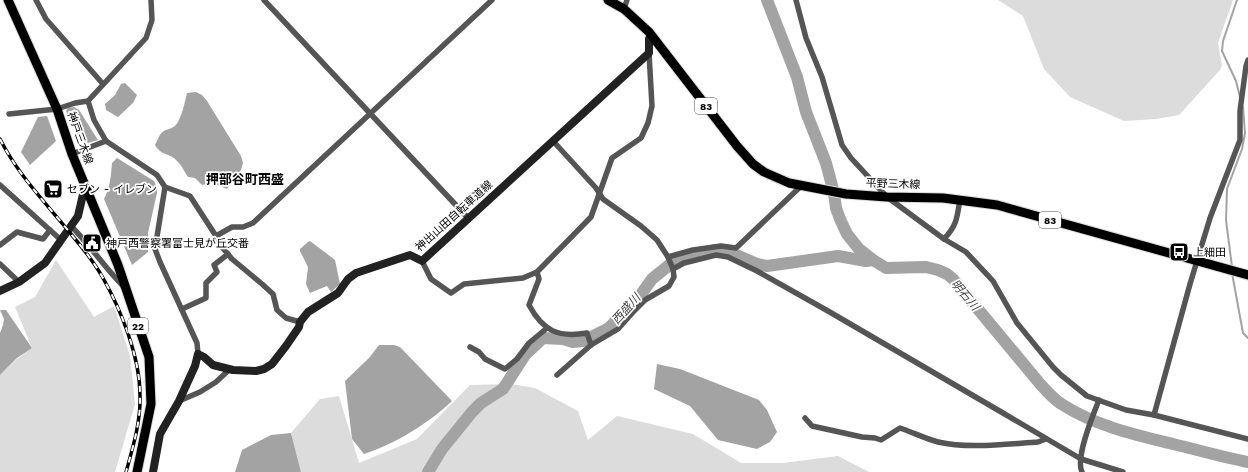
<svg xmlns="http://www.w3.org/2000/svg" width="1248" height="472" font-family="'Work Sans','Noto Sans JP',sans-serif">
	<rect width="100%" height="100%" fill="#fff"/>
	<g fill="#dcdcdc">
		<path d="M998 0H1233L1218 43 1222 65 1220 70 1179 115 1156 119 1124 121 1070 97 1044 69 1023 16Z"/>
		<path d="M56 260 94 317 114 306 130 356 135 404 115 472H0V375L17 359 32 348 15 307 35 297Z"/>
		<path d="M512 384 535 388 578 411 588 440 617 416 693 434 741 463H783L838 456 869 472H301L291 433 320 399 339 396 359 463 417 439 470 385Z"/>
	</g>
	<g fill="#a3a3a3">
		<path d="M125 83 137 95 133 103 118 117 106 110 105 104 115 95 121 84Z"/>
		<path d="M196 92 202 95 207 101 241 156 243 163 241 170 227 189 212 183 202 185 195 178 188 177C184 171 181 164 176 160 170 153 161 156 155 145 158 139 160 132 166 130 169 129 172 128 175 126 181 120 185 102 187 93Z"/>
		<path d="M74 107 79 110 98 140 88 143 77 134 66 111 68 108Z"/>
		<path d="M47 116 56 141 30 165 21 152 38 117Z"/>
		<path d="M117 158 154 181 157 187V193L148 233V252L132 265 104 199C110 188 111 176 112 163Z"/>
		<path d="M310 241 335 260 340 284 331 292 327 286 310 293 306 284 308 267 300 251V249L308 242Z"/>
		<path d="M0 310H6L32 348 17 358 0 375V333L3 325 4 319Z"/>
		<path d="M379 345H394L400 347 452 401C429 423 395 444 364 454L352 439 345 381 369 358Z"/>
		<path d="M657 364 680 369 759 400 767 410 777 432 770 442 757 449 718 440 690 406 654 389Z"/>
		<path d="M291 433 301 472H235L242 450 271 435Z"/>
	</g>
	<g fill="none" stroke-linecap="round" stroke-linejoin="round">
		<g stroke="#a3a3a3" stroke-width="2">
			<path d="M1237 0 1223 41 1222 51 1236 81 1240 97"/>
			<path d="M1232 267 1226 220 1227 189 1242 149 1245 133 1243 107"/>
			<path d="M1232 273 1243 333 1248 338"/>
		</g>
		<g stroke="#a3a3a3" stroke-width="12">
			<path d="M767 0 797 77 806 112 826 163 834 193 836 208 840 219 847 234 859 249 873 260 886 268 926 267 938 270 947 274 953 279 1041 385C1048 392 1054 400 1063 405 1096 426 1136 435 1173 444 1198 450 1223 457 1248 462"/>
			<path d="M428 472 442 449 472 412 481 403 503 389 525 355 543 338 563 339 573 342 583 341 609 328 642 293 652 279 673 262 692 255 715 250 727 251 757 264 767 266 838 256 866 261 873 260"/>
		</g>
		<defs>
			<g id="primary">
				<path d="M8 0 57 109 72 154 118 265 149 357 151 404 137 472"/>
				<path d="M608 0 624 9 649 32 737 146 753 164 764 172 789 183 846 194 887 197 943 198 997 205 1248 275"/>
			</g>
		</defs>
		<use href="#primary" stroke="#dbdbdb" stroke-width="11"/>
		<g stroke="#555" stroke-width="5.5">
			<path d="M36 0 46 19 103 84"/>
			<path d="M264 0 468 218"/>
			<path d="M796 0 806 38 822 77 842 145 851 158 887 197 944 239 966 252 993 281 1017 323 1053 367 1061 375 1087 396 1126 410 1154 415 1248 439"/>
			<path d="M624 9 627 0"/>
			<path d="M9 114 57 109 75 103 88 101"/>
			<path d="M106 141 94 120 88 101 146 38 152 20 151 0"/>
			<path d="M553 141 596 188 603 199 641 226 657 240 668 257 673 269 674 277 669 286 645 300 635 310 618 329 591 345 557 375"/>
			<path d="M72 154 106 141 157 175 165 187 155 249 160 262 197 343 198 354"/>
			<path d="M0 185 61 240"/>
			<path d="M165 187 190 196 216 236 222 247 232 259 262 284 273 294 277 310 286 318 300 322"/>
			<path d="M71 226C90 245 105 268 124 287"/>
			<path d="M216 236 232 227H243L253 223 492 0"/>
			<path d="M944 239C957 225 957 218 960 199"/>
			<path d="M0 245 17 232 43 239 50 230"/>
			<path d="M668 257 693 250 721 246 736 248 798 189 801 186"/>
			<path d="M422 261 431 279 451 293 464 284 523 278 537 272 591 217 612 158 641 138 648 123 652 106 649 53"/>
			<path d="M0 264 19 282"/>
			<path d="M673 269 684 263 716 255 728 257 757 271 828 311 1003 413 1081 459 1123 472"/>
			<path d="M537 272 539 279 529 305C543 331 558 338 587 333L591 345"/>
			<path d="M182 309 206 298V283L217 272 214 265 228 254"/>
			<path d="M470 347 479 352 485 359 505 369 517 359 529 343 547 328"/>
			<path d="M179 401 200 392 216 382 230 369"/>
			<path d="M1154 415 1190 284 1210 218 1240 140V111L1246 66 1248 60"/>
			<path d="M805 418 812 426 862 437 875 438 881 440 900 428C912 432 926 439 938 442 968 449 1007 444 1038 442L1046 439"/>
			<path d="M1082 472C1075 458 1093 415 1099 400"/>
		</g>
		<g stroke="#222" stroke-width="8">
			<path d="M0 291 19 282 45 263 78 216 85 186"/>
			<path d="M153 472 160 434 179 401 195 366 198 354 204 357 213 365 233 370 256 371 264 369 272 364 286 346 299 327 300 322 308 312 338 293 348 279 356 273 410 255 422 261 649 53V39"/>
		</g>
		<use href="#primary" stroke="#000" stroke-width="9"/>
		<defs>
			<path id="rail" d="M0 139C18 175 46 203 71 234 82 247 94 262 103 278 121 310 140 357 140 395 141 421 133 447 126 472"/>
		</defs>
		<use href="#rail" stroke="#000" stroke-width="3.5"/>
		<use href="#rail" stroke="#fff" stroke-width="2" stroke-dasharray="6" stroke-linecap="butt"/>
	</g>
	<defs>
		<symbol id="supermarket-square" viewBox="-11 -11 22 22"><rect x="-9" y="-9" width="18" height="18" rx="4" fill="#000" stroke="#fff"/><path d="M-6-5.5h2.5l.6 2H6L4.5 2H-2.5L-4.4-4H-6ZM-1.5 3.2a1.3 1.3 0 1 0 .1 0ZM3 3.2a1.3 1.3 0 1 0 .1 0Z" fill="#fff"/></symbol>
		<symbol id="civic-square" viewBox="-11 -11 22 22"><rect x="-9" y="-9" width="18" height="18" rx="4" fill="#000" stroke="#fff"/><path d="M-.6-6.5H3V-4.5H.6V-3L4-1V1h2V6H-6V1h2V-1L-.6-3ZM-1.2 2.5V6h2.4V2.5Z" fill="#fff"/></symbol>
		<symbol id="bus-square" viewBox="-11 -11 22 22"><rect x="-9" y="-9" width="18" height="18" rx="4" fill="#000" stroke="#fff"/><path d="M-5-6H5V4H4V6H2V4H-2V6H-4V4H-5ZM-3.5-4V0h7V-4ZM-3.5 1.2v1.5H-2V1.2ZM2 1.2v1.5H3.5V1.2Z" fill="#fff"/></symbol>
	</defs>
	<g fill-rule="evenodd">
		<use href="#supermarket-square" x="42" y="178" width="22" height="22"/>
		<use href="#civic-square" x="81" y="232" width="22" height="22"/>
		<use href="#bus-square" x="1168" y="241" width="22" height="22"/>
	</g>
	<g text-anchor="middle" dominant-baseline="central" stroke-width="3.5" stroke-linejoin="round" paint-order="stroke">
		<g fill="#fff" stroke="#4c4c4c" stroke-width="1">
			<rect x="695" y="98" width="22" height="16" rx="3"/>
			<rect x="1039" y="212" width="22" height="16" rx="3"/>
			<rect x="128" y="318" width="20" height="16" rx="3"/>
		</g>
		<g font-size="10" font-weight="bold" fill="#000">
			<text x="706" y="106">83</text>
			<text x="1050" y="220">83</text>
			<text x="138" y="326">22</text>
		</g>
		<g font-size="11" fill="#000" stroke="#fff">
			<text transform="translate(80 138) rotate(70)">神戸三木線</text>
			<text transform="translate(893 184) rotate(2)">平野三木線</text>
			<text transform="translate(454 216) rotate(-42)">神出山田自転車道線</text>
		</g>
		<g font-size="11" fill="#000" stroke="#fff" text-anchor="start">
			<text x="67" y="189">セブン - イレブン</text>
			<text x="106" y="243">神戸西警察署富士見が丘交番</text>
			<text x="1193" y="252">上細田</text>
		</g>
		<g font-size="12" font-style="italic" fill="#444" stroke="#fff">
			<text transform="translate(965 295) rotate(49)">明石川</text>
			<text transform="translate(626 309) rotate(-48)">西盛川</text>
		</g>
		<g font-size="13" font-weight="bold" fill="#000" stroke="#fff">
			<text x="245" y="179">押部谷町西盛</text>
		</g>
	</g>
</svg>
